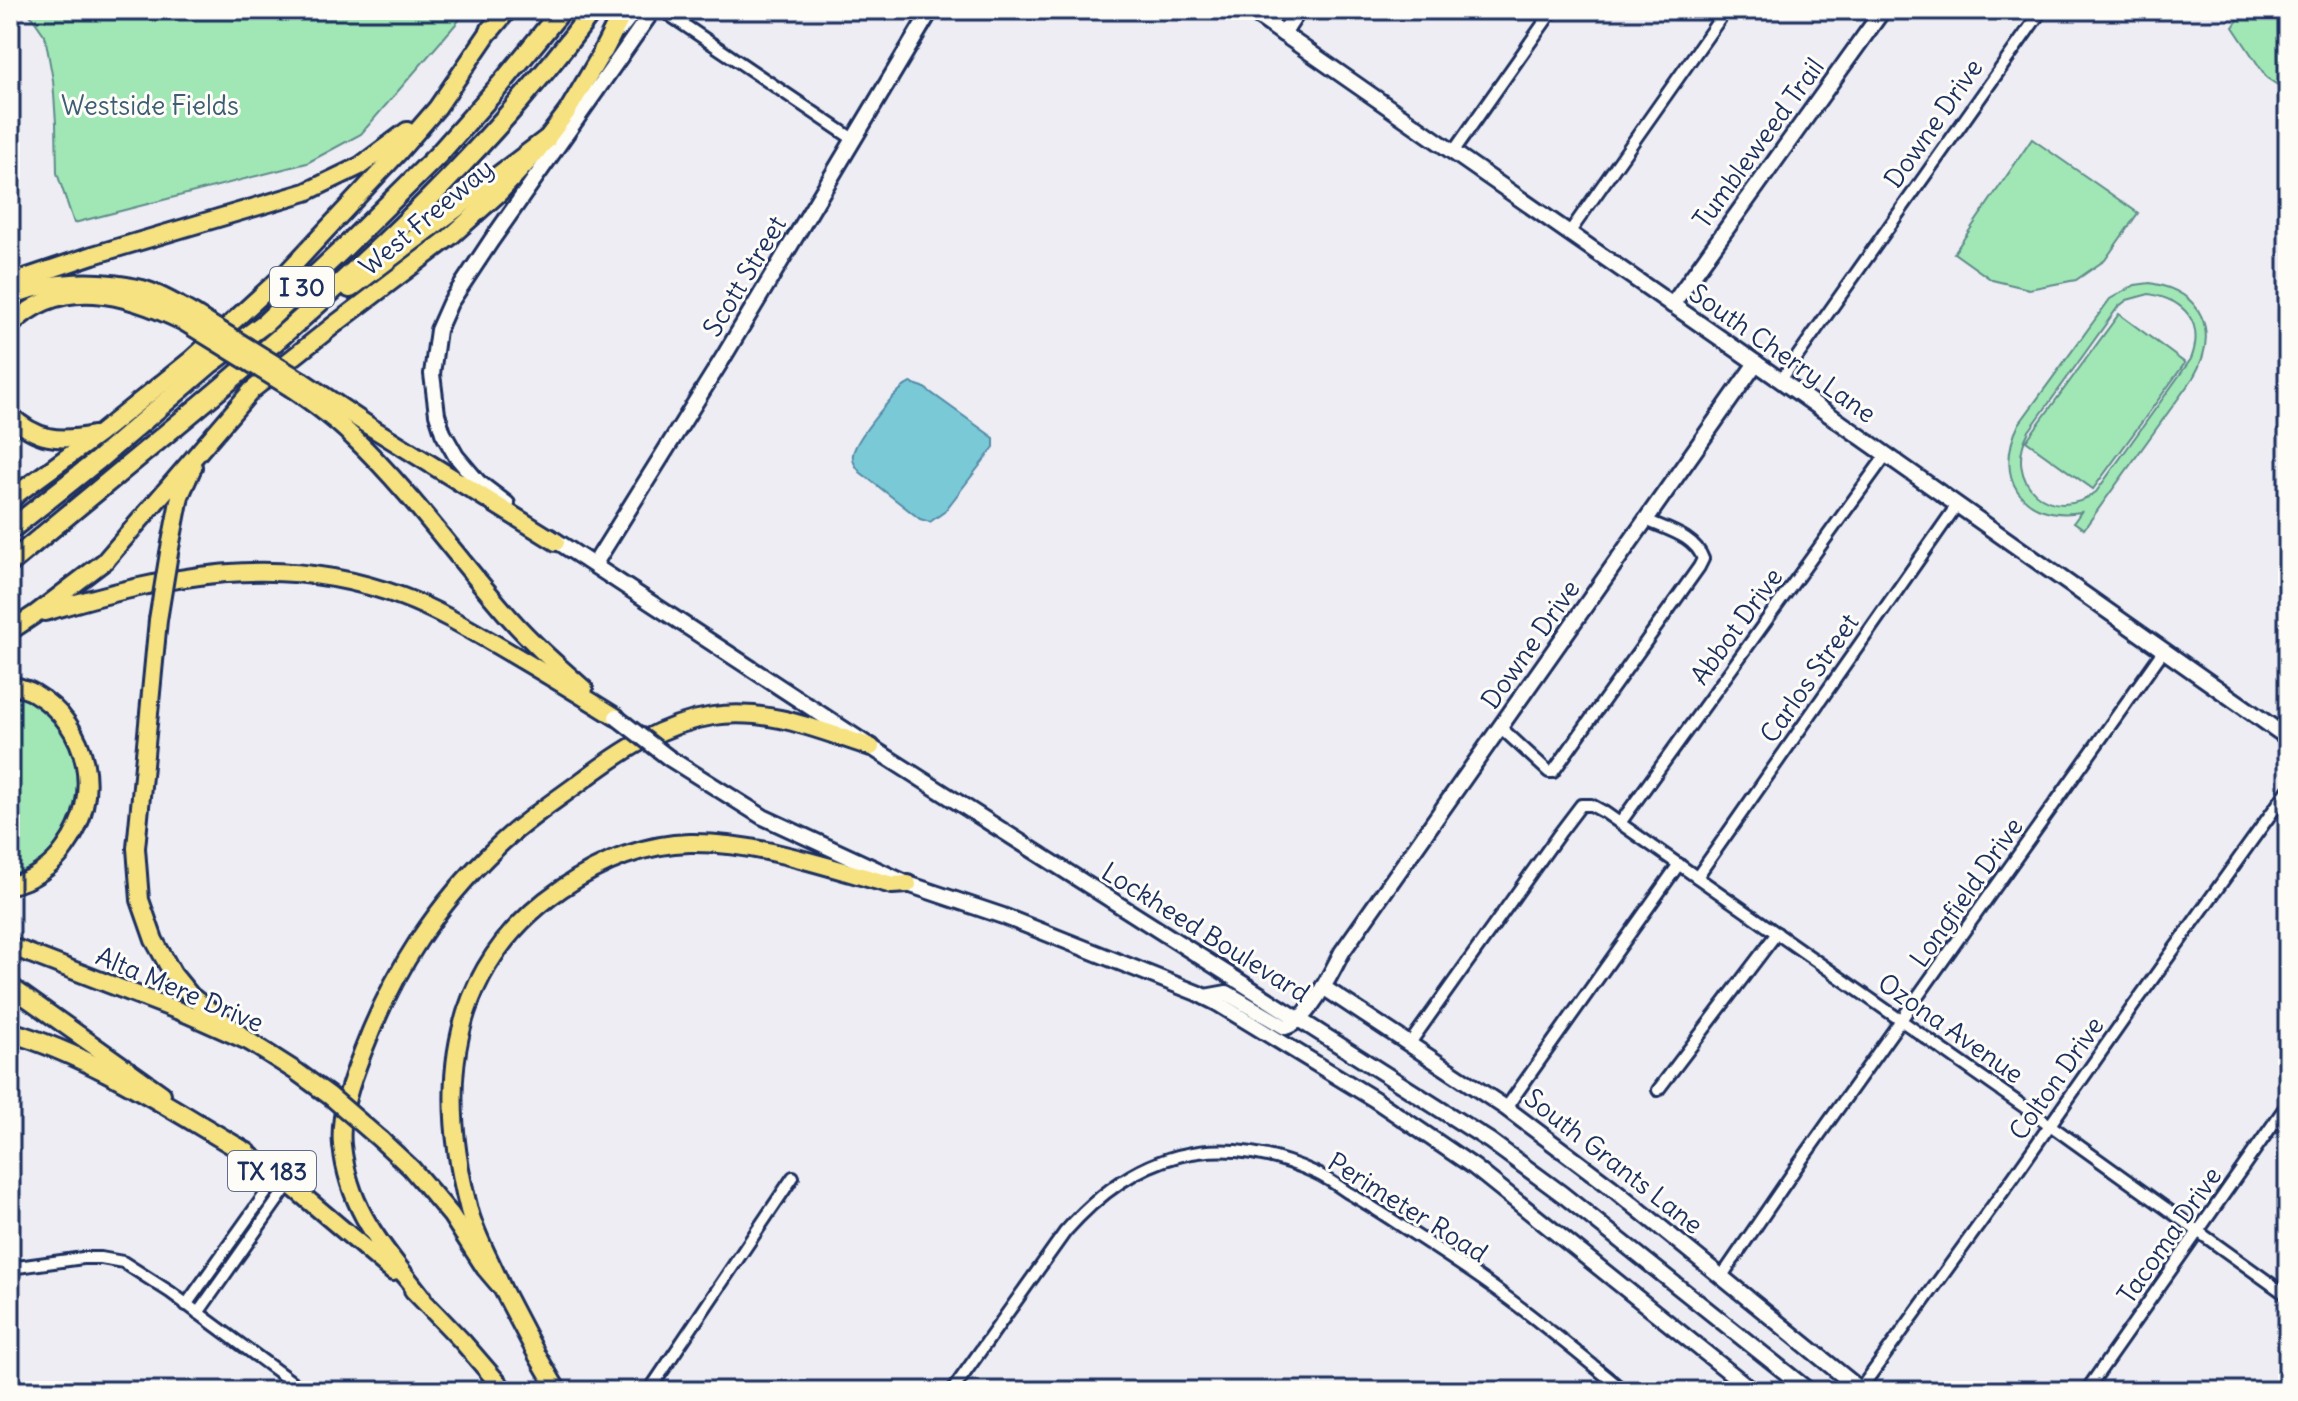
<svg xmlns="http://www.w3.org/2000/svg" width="2298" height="1401" font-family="Delius,sans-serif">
	<rect width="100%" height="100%" fill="#ededf3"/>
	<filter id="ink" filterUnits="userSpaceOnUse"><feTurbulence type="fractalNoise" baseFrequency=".0125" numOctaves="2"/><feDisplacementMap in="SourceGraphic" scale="16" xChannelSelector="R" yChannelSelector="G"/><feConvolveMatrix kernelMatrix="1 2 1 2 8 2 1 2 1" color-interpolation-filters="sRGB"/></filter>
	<g filter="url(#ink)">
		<g fill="#a0e7b5" stroke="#5e8b8a" stroke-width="2" fill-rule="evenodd">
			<path d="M27 10H468L361 134 307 163 74 223 57 173 56 123 53 80 45 36Z"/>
			<path d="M2245 10H2288V92L2267 78 2233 27Z"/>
			<path d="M2032 139 2138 213 2105 260 2076 280 2029 289 1992 280 1954 253Z"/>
			<path d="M2150 283C2203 292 2220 332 2193 378L2084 529 2074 522 2081 512C2021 522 1993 476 2019 424L2110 299 2135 285ZM2149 294C2185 300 2205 323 2191 359L2096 492C2052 526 2001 482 2029 431L2118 307 2127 300Z"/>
			<path d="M2119 314 2185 363 2093 489 2026 441Z"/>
			<path d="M10 692C56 700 89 757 82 801 80 816 60 849 48 860 38 869 23 877 10 880Z"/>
		</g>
		<path fill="#7ac9d7" stroke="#548ba7" stroke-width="2" d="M911 383 923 387 994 438V447L944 512 930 522 920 519 860 472C855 465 852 461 853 454 856 439 897 387 911 383Z"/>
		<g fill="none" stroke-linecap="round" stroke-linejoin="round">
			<defs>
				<g id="street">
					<path d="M662 10 853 139"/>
					<path d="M1453 152 1553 10"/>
					<path d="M1569 233 1726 10"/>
					<path d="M1783 382 1785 374 2042 10"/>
					<path d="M1500 727 1549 772H1553L1699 567 1703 559C1695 536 1668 530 1646 520"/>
					<path d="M1620 823 1886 455"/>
					<path d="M1697 877 1957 505"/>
					<path d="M1410 1043 1559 834 1581 805H1591L1604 812 2050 1125 2288 1296"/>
					<path d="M1658 1090 1777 933"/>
					<path d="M1506 1108 1679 864"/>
					<path d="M10 1268 83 1258H101L123 1262 170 1292 304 1391"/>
					<path d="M1722 1276 1798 1165 2163 651"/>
					<path d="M186 1305 278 1176"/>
					<path d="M198 1313 289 1184"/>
					<path d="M649 1391 793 1177"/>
					<path d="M952 1391 1065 1232C1135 1152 1217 1128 1316 1173 1327 1178 1337 1185 1347 1192 1370 1205 1392 1220 1414 1234 1445 1254 1476 1274 1505 1296 1546 1326 1585 1359 1624 1391"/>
					<path d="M1859 1391 2015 1175 2134 1005 2288 790"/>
					<path d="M2086 1391 2288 1103"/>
				</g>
				<g id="secondary">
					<path d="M1249 10 1756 363 2288 738"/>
					<path d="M620 29 635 10"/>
					<path d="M1283 34 1299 10"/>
					<path d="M1672 305 1883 10"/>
					<path d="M507 504 478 482 456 456 443 433 437 414 432 374 438 330 450 303 491 241 653 10"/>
					<path d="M549 536 871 747 1490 1141 1562 1194 1809 1391"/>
					<path d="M594 565 723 358 931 10"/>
					<path d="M669 758 763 817 908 884 1003 916 1197 993 1217 1003 1374 1099 1474 1167 1753 1391"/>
					<path d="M1323 987 1506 1108 1611 1187 1862 1391"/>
					<path d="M1205 997 1227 993 1285 1027C1307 1023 1332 972 1342 952L1756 363"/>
				</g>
				<g id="primary">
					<path d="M10 283 93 255 306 192 360 166 407 131"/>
					<path d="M10 296C51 280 99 279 142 289 161 294 177 305 194 314"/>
					<path d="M10 326C61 274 127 294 184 322"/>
					<path d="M302 381 369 426 556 542"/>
					<path d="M291 388C313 403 334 418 353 437 411 492 457 558 509 617 532 643 558 666 584 689"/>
					<path d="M10 415C36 440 59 442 93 435"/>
					<path d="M10 499 99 434 192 359 289 270 398 153 437 108 491 29"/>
					<path d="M169 553 180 496 193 467"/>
					<path d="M45 612C167 576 278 550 403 597 435 609 466 627 495 644 536 668 576 692 616 717"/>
					<path d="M158 620 136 848 140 900 154 940 173 974 191 996 250 1042"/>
					<path d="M10 631 34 615 105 561 252 390 334 325 450 237 499 193 535 154 567 112 603 51"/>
					<path d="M10 685C18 687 27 689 34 693 90 726 103 796 65 848 53 866 32 881 10 885"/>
					<path d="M10 946 187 1014 250 1042 297 1072"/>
					<path d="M10 986 162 1094"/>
					<path d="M381 1140 411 1168 451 1215 485 1268 502 1288 537 1355 558 1391"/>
					<path d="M237 1146 289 1184 393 1272"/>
					<path d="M502 1288C492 1263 476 1237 469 1210 437 1086 448 967 561 889 599 863 643 844 690 843 759 842 827 867 892 885L908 884"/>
					<path d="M413 1290 462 1341 505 1391"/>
					<path d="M422 1297C383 1246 349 1212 342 1145 339 1114 352 1079 363 1051 394 970 436 905 498 846 523 822 552 803 579 783 620 752 661 724 713 716 770 708 818 730 871 747"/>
				</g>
				<g id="highway">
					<path d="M491 29 507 10"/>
					<path d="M603 51 624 10"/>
					<path d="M350 288 546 140"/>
					<path d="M10 500 15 495"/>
					<path d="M10 530 98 460 211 363 265 323 345 247 438 155 501 84 562 10"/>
					<path d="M10 563C215 392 433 226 593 10"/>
					<path d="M10 1032C95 1057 171 1109 247 1153"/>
				</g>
			</defs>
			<use href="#street" stroke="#1b2f5e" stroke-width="16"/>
			<use href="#secondary" stroke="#1b2f5e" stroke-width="20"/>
			<use href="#primary" stroke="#1b2f5e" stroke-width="22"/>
			<use href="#highway" stroke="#1b2f5e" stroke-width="24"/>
			<use href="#street" stroke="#fdfcf7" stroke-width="10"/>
			<use href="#secondary" stroke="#fdfcf7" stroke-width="14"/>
			<use href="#primary" stroke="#f6e281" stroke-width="16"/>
			<use href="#highway" stroke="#f6e281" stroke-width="18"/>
			<defs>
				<path id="secondary-bridge" d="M616 717 669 758"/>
				<g id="primary-bridge">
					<path d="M194 314 302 381"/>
					<path d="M184 322 291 388"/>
					<path d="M158 620 169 553"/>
					<path d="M297 1072 330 1096 381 1140"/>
				</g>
			</defs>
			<use href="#secondary-bridge" stroke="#1b2f5e" stroke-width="20" stroke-linecap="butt"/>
			<use href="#primary-bridge" stroke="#1b2f5e" stroke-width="22" stroke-linecap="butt"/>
			<use href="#secondary-bridge" stroke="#fdfcf7" stroke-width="14"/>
			<use href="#primary-bridge" stroke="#f6e281" stroke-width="16"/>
		</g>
	</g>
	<g text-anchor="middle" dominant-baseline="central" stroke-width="6" stroke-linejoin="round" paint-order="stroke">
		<g fill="#fdfcf7" stroke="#5f6c8c" stroke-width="2">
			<rect x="270" y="267" width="64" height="40" rx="6"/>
			<rect x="228" y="1151" width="88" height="40" rx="6"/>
		</g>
		<g font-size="24" font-weight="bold" fill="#1b2f5e">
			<text x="302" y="287">I 30</text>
			<text x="272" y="1171">TX 183</text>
		</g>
		<g font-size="26" fill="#3c5d74" stroke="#fdfcf7">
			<text x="150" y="105">Westside Fields</text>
		</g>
		<g font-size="26" fill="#1b2f5e" stroke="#fdfcf7">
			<text transform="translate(1933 123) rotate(-55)">Downe Drive</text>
			<text transform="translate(1758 143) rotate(-54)">Tumbleweed Trail</text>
			<text transform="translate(426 217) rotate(-40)">West Freeway</text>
			<text transform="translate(744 276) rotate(-59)">Scott Street</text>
			<text transform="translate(1783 353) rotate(35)">South Cherry Lane</text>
			<text transform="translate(1736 626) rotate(-54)">Abbot Drive</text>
			<text transform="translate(1530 644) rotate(-55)">Downe Drive</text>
			<text transform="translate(1809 678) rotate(-55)">Carlos Street</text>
			<text transform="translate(1966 892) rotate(-55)">Longfield Drive</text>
			<text transform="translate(1206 932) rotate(32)">Lockheed Boulevard</text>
			<text transform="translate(180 989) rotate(23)">Alta Mere Drive</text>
			<text transform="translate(1951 1028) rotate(35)">Ozona Avenue</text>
			<text transform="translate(2056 1078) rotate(-55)">Colton Drive</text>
			<text transform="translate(1614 1161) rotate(38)">South Grants Lane</text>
			<text transform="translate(1408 1207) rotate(32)">Perimeter Road</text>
			<text transform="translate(2169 1235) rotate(-55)">Tacoma Drive</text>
		</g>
	</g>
	<rect width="2298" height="1401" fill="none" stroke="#fdfcf7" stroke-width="40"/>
	<rect x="20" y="20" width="2258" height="1361" fill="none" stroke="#1b2f5e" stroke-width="3" filter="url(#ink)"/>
</svg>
